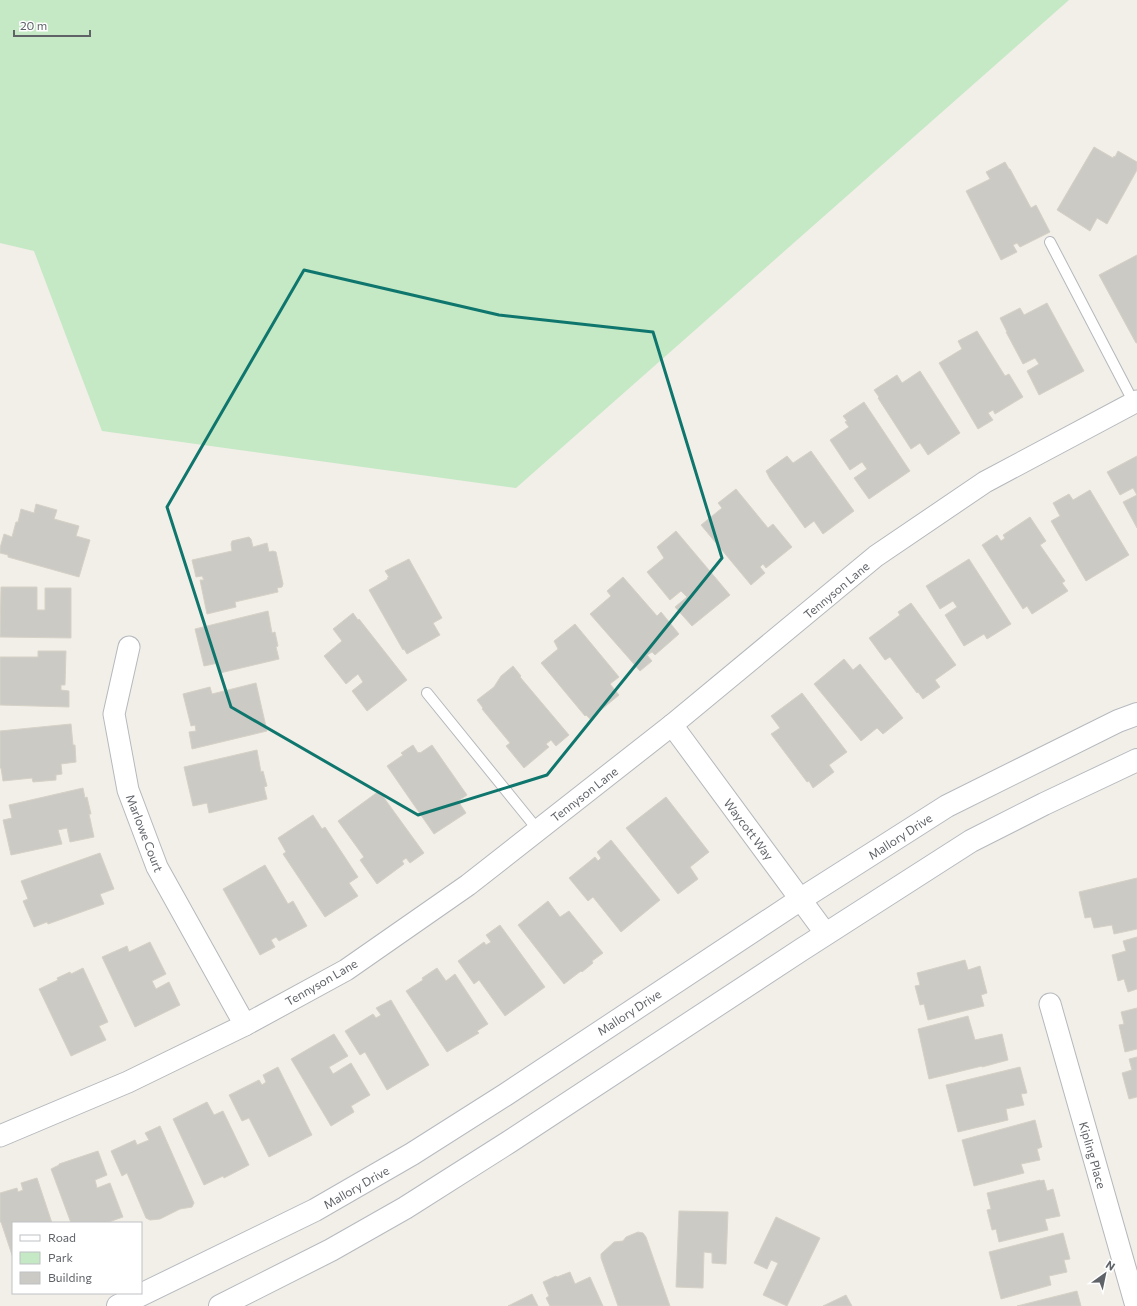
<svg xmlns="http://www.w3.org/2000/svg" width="1137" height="1306" font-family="Commissioner,sans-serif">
	<rect width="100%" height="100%" fill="#f1efe8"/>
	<path fill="#c5e8c5" d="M0 0H1069L516 488 102 431 34 251 0 243Z"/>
	<g fill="#cccac5" stroke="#d6d1c6">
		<path d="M1094 147 1113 158 1114 156 1115 157 1118 151 1137 162V170L1107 224 1097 218 1090 231 1057 210Z"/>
		<path d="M1005 162 1009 169H1010L1031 208 1036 205 1050 232 1020 247 1017 243 1013 245 1017 252 1001 260 966 191 990 179 986 172Z"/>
		<path d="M1137 255V343H1136L1099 275Z"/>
		<path d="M1047 303 1084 371 1039 395 1027 371 1039 364 1035 358 1023 364 1006 332H1007L1000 318 1020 308 1024 315Z"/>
		<path d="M977 331 1005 376 1009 374 1023 397 995 414 993 410 988 413 993 420 978 429 939 363 962 349 958 341Z"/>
		<path d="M920 371 960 433 928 455 920 443 911 449 878 398 879 397 874 390 897 375 902 383Z"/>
		<path d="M864 402 910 471 869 499 854 478 867 469 862 462 850 470 830 440 849 427 845 422 847 421 843 416Z"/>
		<path d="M811 451 854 511 823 534 814 521 805 528 770 479 766 471 787 456 793 463Z"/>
		<path d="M1137 456V528L1123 502 1137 495 1133 488 1120 495 1107 472Z"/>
		<path d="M736 489 768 528 773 524 792 547 766 568 763 564 760 567 765 573 751 585 701 525 722 508 718 503Z"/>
		<path d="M1090 490 1129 555 1086 581 1051 521 1060 516 1053 503 1069 494 1073 500Z"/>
		<path d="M36 504 57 510 54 519 79 526 76 536 90 540 79 577 8 557V555L0 553V548L4 534 12 537 16 522H18L21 509 34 513Z"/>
		<path d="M1030 517 1046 541 1040 545 1065 581 1062 583 1068 591 1032 614 1027 606 1023 609 982 545 997 535 1001 541 1005 538 1003 535Z"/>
		<path d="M676 531 730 595 692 626 675 607 687 597 681 591 670 600 647 572 664 558 657 547Z"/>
		<path d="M249 537 251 539 253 547 267 543 269 552 273 551 276 552 283 584 282 587 277 588 278 592 235 602 236 607 207 614 200 580H204L202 576 196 577 192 560 232 551 231 544 232 541Z"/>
		<path d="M409 559 442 618 433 623 440 635 407 654 404 649 403 650 369 590 388 579 387 578 389 577 385 571Z"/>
		<path d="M969 559 1011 624 987 639 984 634 964 646 945 615 957 607 953 601 940 609 926 586Z"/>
		<path d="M623 577 657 616 661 612 679 634 655 655 652 652 647 655 652 661 640 671 590 614 611 596 607 591Z"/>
		<path d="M1 587H37V610H45V588H71V638L0 637Z"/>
		<path d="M911 603 956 665 935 680 940 687 923 699 918 692 917 693 890 657 885 660 869 638 900 615 898 612Z"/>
		<path d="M268 611 272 633 275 632 278 646 276 647 279 659 220 673 218 663 204 666 195 629Z"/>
		<path d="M353 613 358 620 359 619 407 680 367 711 352 691 363 682 358 674 346 684 324 656 342 641 333 629Z"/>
		<path d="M575 624 619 677 610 684 619 695 590 719 586 715 585 716 541 663 558 649 554 641Z"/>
		<path d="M38 651H66L65 685H61V690L69 691V707L0 705V657H38Z"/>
		<path d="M844 659 853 670 860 664 903 718 883 734 877 728 861 741 814 684Z"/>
		<path d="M513 666 521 676 520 677 569 735 556 746 551 740 546 744 549 747 524 768 506 746 510 743 482 709 483 708 477 700 494 687 501 676Z"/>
		<path d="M256 683 267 731 192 749 189 732 196 731 195 725 191 726 183 694 210 687 212 694Z"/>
		<path d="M802 693 847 752 829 765 834 772 813 788 809 781 807 782 771 734 780 728 771 716Z"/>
		<path d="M71 724 73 745H75L76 762 61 764 62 774 56 775V780L33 782 32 778 3 781 1 768H0V731Z"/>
		<path d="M413 745 418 753 419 752 420 753 432 745 467 795 458 801 466 813 434 834 387 766 403 755 401 753Z"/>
		<path d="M257 750 261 772 263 771 267 786 264 787 267 799 209 813 207 803 193 806 184 767Z"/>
		<path d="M83 788 85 798 87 797 91 814H89L94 837 70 842 67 828 58 830 62 844 11 855 3 820 12 818 9 805Z"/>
		<path d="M379 791 424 853 410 863 406 858 402 861 404 864 377 884 360 860 364 857 338 821Z"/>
		<path d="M666 797 709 852 690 867 698 879 678 894 626 828Z"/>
		<path d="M313 815 322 829 325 827 358 877 349 883 358 896 325 917 283 854 286 852 278 838Z"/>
		<path d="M611 840 660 900 621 932 593 897 588 901 569 878 595 857 598 861 601 858 597 852Z"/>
		<path d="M100 853 114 889 100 894 104 904 48 924 47 922 34 927 23 901 28 899 21 881Z"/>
		<path d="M265 865 288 904 293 901 307 926 279 941 276 937 271 940 275 947 260 955 223 889Z"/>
		<path d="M1137 878V929L1114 934 1112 925 1094 928 1091 917 1085 918 1079 892Z"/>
		<path d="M548 901 560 917 569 911 603 953 592 961 593 963 582 972 581 971 564 984 518 925Z"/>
		<path d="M500 925 545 987 505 1016 479 980 474 984 458 961 484 942 486 945 491 942 486 935Z"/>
		<path d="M1137 937V989L1128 992 1124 979 1118 981 1112 955 1126 951 1123 941Z"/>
		<path d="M150 942 166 974 152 981 156 989 169 982 180 1005 135 1027 102 957 127 946 129 952Z"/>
		<path d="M965 960 968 970 980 966 987 993 981 995 984 1006 928 1020 924 1004 920 1005 915 986 920 985 917 973Z"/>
		<path d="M83 968 108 1022 99 1026 106 1040 71 1056 39 989 58 980 57 978 70 972 71 974Z"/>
		<path d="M437 968 446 981 455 974 488 1024 477 1031 479 1033 447 1052 406 991 423 980 422 978Z"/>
		<path d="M391 1000 429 1065 387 1090 365 1052 360 1055 345 1031 373 1014 376 1018 381 1015 376 1008Z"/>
		<path d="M1137 1008V1049L1125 1052 1119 1025 1124 1024 1121 1012Z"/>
		<path d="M968 1016 975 1040 1002 1034 1008 1060 982 1067V1066L929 1079 918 1029Z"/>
		<path d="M334 1034 348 1056 329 1067 333 1074 351 1063 370 1095 351 1106 354 1112 331 1126 291 1059Z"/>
		<path d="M1137 1057V1097L1129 1099 1122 1073 1132 1070 1129 1059Z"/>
		<path d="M278 1067 312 1135 269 1157 249 1118 242 1121 229 1095 259 1080 262 1085 266 1082 263 1075Z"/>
		<path d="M1020 1067 1027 1093 1021 1094 1024 1105 1006 1109 1008 1120 958 1132 946 1085Z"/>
		<path d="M207 1102 214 1115 223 1111 249 1165 224 1178 223 1176 204 1185 173 1119Z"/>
		<path d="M1035 1120 1042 1147 1037 1149 1040 1160 1021 1164 1024 1173 974 1186 962 1140Z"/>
		<path d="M160 1126 194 1203 192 1207 180 1209 160 1219 150 1220 146 1218 127 1173 122 1176 111 1151 135 1140 137 1145 149 1140 145 1133Z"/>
		<path d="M98 1151 107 1175 95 1180 97 1188 110 1183 123 1217 106 1223H71L51 1169 59 1165V1164Z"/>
		<path d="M37 1178 52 1223H13V1258L1 1222H0V1193L17 1188 18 1192 23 1190 21 1183Z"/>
		<path d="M1040 1180V1181L1044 1180 1047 1191 1053 1189 1060 1216 1045 1219 1048 1230 999 1242 996 1229 992 1230 987 1210 991 1209 987 1193Z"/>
		<path d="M679 1211 728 1212 726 1264 712 1263V1253L704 1252 703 1288 676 1287Z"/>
		<path d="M776 1217 820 1238 787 1306 763 1295 778 1263 771 1260 767 1269 754 1263Z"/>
		<path d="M638 1232 643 1233 646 1237 670 1306H618L601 1258V1254L614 1242 623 1241 626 1237Z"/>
		<path d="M1063 1233 1070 1259 1064 1260 1067 1272 1049 1276 1051 1285 1001 1299 989 1252Z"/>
		<path d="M570 1272 575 1284 590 1277 603 1306H550L546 1298 549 1296 543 1282 556 1276 557 1277Z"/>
		<path d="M1077 1291 1081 1306H1017Z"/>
		<path d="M532 1294 538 1306H508Z"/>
		<path d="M846 1295 852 1306H823Z"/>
	</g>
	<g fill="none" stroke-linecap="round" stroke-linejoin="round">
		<defs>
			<g id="service">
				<path d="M1050 242 1134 403"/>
				<path d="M427 693 538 830"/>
			</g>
			<g id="minor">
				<path d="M129 647 114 714 128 790 157 867 245 1025"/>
				<path d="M672 725 826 934"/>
				<path d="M1050 1004 1136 1306"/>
				<path d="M0 1136 128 1082 245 1025 346 970 468 885 672 725 876 556 985 482 1137 401"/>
			</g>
			<g id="secondary">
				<path d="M118 1306 315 1210 412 1154 505 1095 801 899 947 806 1118 721 1137 714"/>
				<path d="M220 1306 331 1250 405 1208 509 1142 801 950 971 841 1044 804 1137 760"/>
			</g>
		</defs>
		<use href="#service" stroke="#b5b8bc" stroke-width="12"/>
		<use href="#minor" stroke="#b5b8bc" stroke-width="23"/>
		<use href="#secondary" stroke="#b6babf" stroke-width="24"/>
		<use href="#service" stroke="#fff" stroke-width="10"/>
		<use href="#minor" stroke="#fff" stroke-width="21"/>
		<use href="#secondary" stroke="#fff" stroke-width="22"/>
	</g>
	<path fill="none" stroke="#0f766e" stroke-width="3" stroke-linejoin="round" d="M304 270 499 315 653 332 722 558 547 775 418 815 231 707 167 507Z"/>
	<g text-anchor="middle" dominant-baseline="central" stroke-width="3.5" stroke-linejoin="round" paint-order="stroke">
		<g font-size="12" fill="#5f6368" stroke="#fff">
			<text transform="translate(836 590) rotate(-40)">Tennyson Lane</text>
			<text transform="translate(584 794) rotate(-38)">Tennyson Lane</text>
			<text transform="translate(749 829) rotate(53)">Waycott Way</text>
			<text transform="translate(145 833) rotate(69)">Marlowe Court</text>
			<text transform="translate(900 836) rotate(-33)">Mallory Drive</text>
			<text transform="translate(321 982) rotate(-30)">Tennyson Lane</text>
			<text transform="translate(629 1012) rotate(-33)">Mallory Drive</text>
			<text transform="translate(1093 1155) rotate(74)">Kipling Place</text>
			<text transform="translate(356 1187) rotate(-30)">Mallory Drive</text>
		</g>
	</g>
	<rect x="12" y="1222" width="130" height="72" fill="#ffffff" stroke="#bfc1c3"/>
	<rect x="20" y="1235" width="20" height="6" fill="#ffffff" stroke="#bfc1c3"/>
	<text x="48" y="1242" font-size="12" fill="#5f6368">Road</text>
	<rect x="20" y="1252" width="20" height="12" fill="#c5e8c5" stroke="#bfc1c3"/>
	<text x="48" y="1262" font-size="12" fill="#5f6368">Park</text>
	<rect x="20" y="1272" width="20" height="12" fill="#cccac5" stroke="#bfc1c3"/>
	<text x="48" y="1282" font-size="12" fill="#5f6368">Building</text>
	<g transform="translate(1105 1274) rotate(33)" stroke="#ffffff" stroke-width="3" paint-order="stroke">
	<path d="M0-3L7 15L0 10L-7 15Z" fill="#5f6368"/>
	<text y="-6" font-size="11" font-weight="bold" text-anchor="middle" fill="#5f6368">N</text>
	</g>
	<path d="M14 30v6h76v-6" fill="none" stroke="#5f6368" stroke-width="2"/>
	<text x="20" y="30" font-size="12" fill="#5f6368" stroke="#ffffff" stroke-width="3" paint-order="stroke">20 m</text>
</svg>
